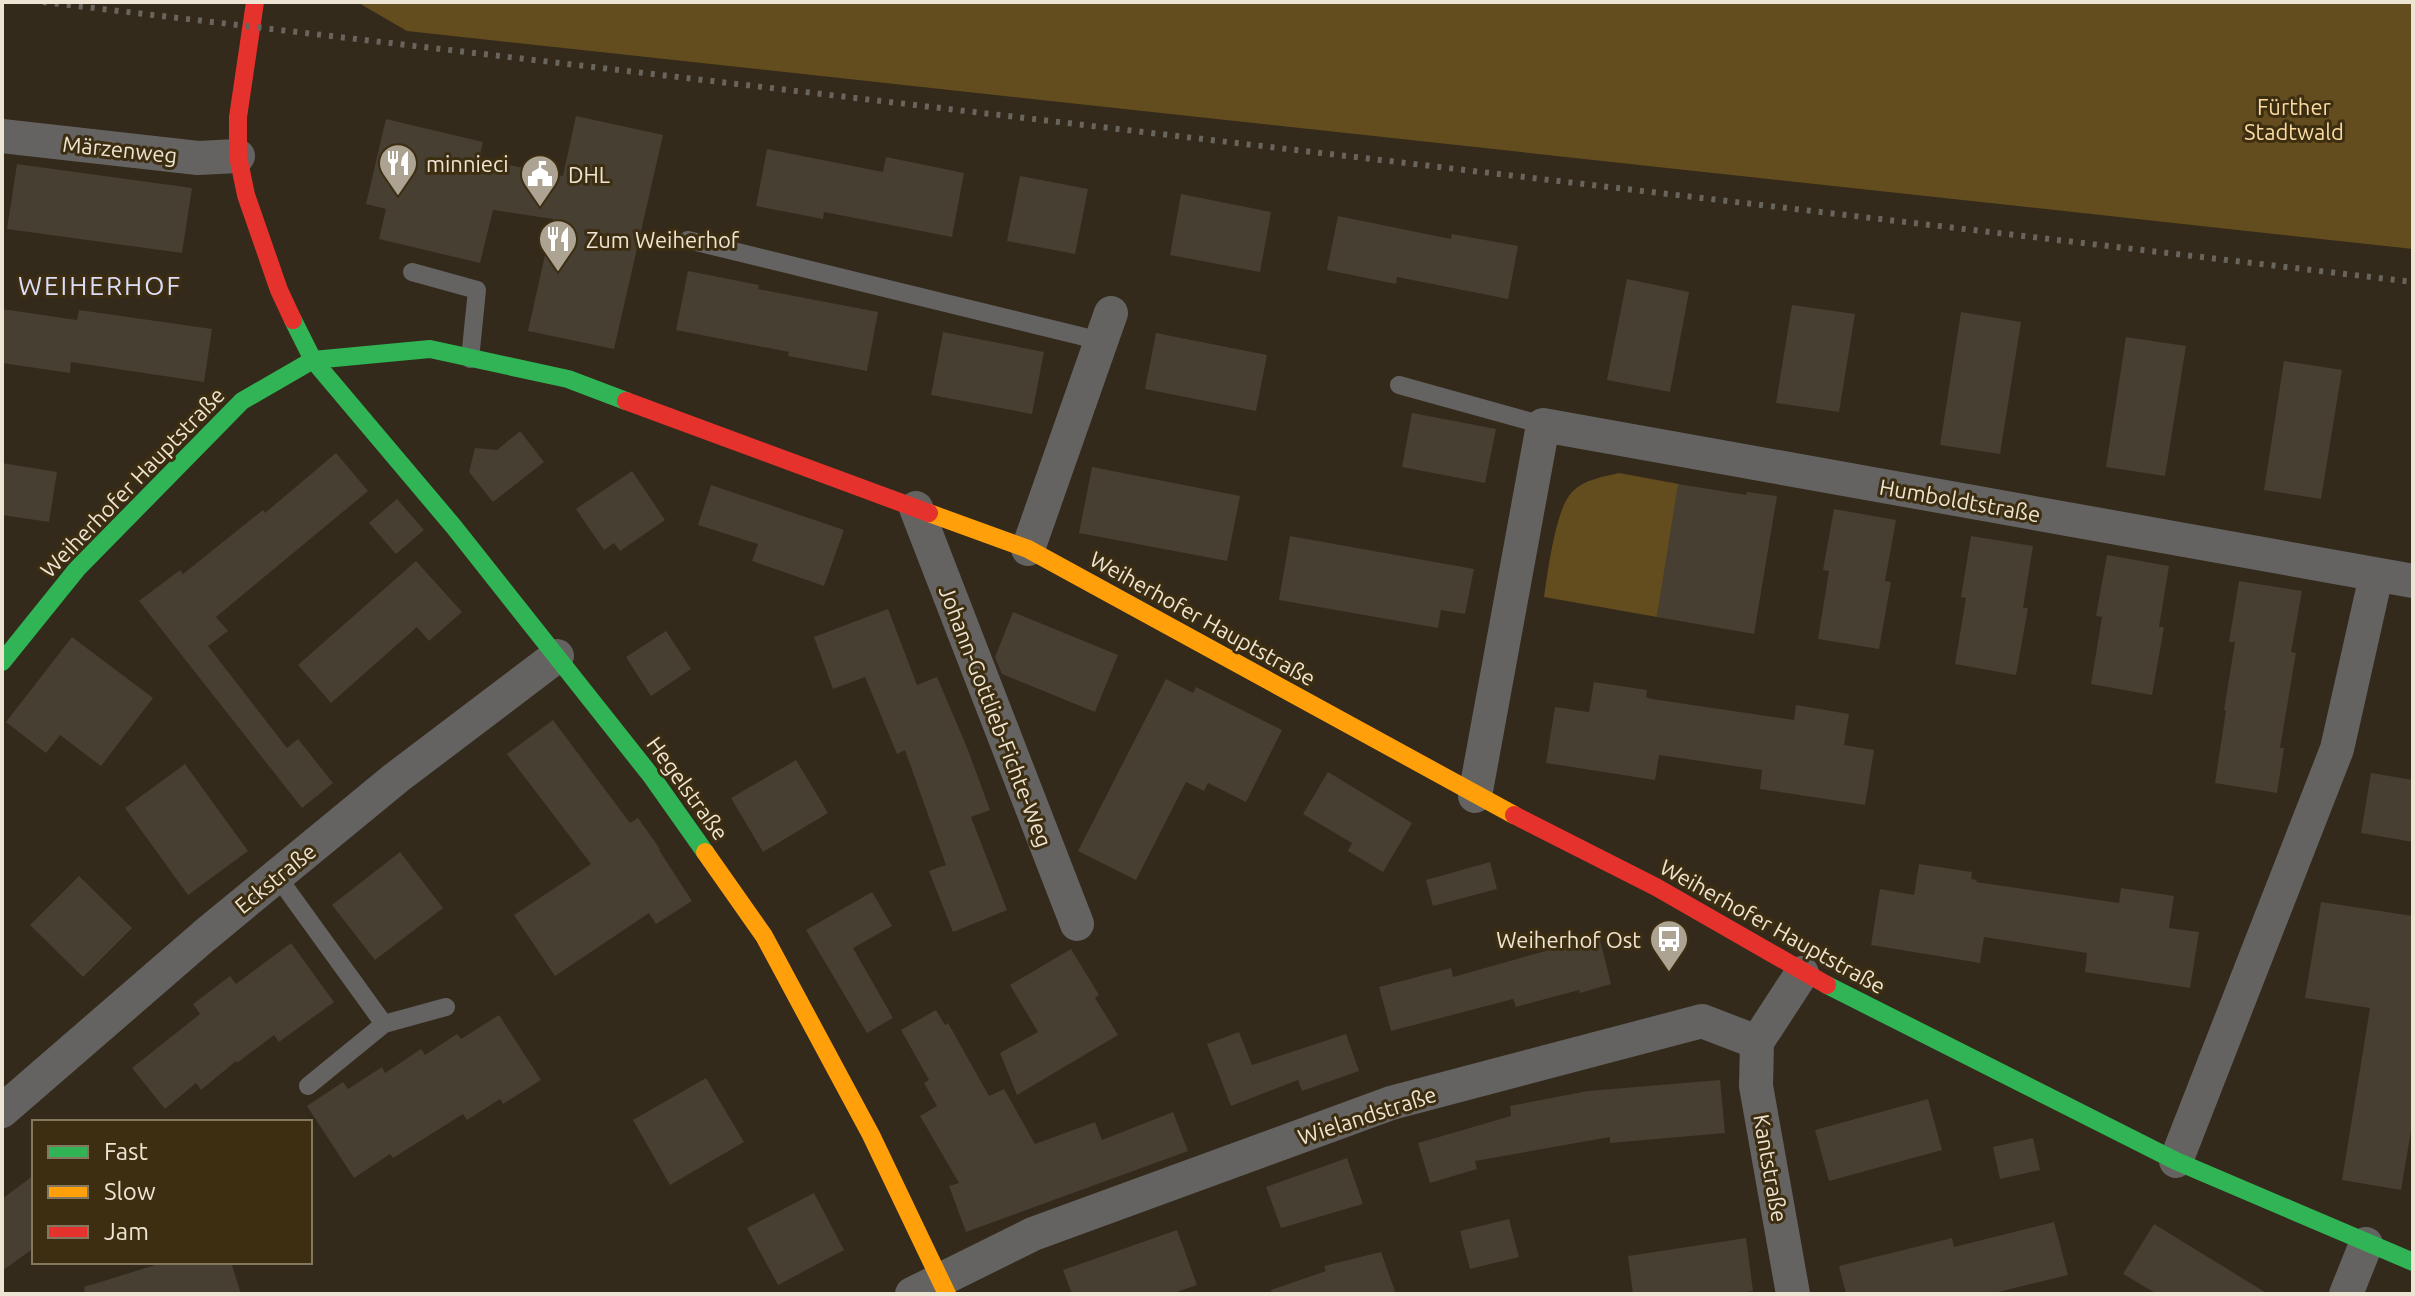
<svg xmlns="http://www.w3.org/2000/svg" width="2415" height="1296" font-family="Ubuntu,sans-serif">
	<rect width="100%" height="100%" fill="#332a1b"/>
	<g fill="#634c1d">
		<path d="M357 2H2413V249L407 31Z"/>
		<path d="M1619 473 1679 484 1657 617 1544 597C1548 572 1555 510 1572 492 1585 479 1603 477 1619 473Z"/>
	</g>
	<g fill="#463f32">
		<path d="M576 116 663 135 614 349 528 331 553 219 493 210 480 263 379 239 386 209 366 204 386 119 483 142 479 159 563 176Z"/>
		<path d="M767 149 883 172 886 157 964 173 952 237 824 212 823 219 756 206Z"/>
		<path d="M17 164 192 188 182 253 7 229Z"/>
		<path d="M1020 176 1088 189 1075 254 1007 241Z"/>
		<path d="M1181 194 1271 212 1260 272 1170 255Z"/>
		<path d="M1338 216 1451 239 1452 234 1518 246 1508 299 1397 277 1396 284 1327 270Z"/>
		<path d="M688 271 759 285 758 289 878 312 867 371 788 356 789 352 676 330Z"/>
		<path d="M1627 279 1689 292 1670 392 1607 380Z"/>
		<path d="M1792 305 1855 314 1839 412 1776 403Z"/>
		<path d="M2 309 77 320 79 310 212 329 204 382 71 362 70 373 2 363Z"/>
		<path d="M1961 312 2021 322 2000 454 1940 445Z"/>
		<path d="M943 332 1044 352 1032 414 931 395Z"/>
		<path d="M1156 333 1267 355 1256 411 1145 389Z"/>
		<path d="M2126 337 2186 346 2165 476 2106 467Z"/>
		<path d="M2284 361 2342 370 2321 499 2264 490Z"/>
		<path d="M1412 413 1496 429 1485 483 1402 467Z"/>
		<path d="M520 431 544 462 493 502 469 472 475 448 497 450Z"/>
		<path d="M336 453 368 491 216 617 228 631 208 646 287 748 298 739 333 783 302 808 139 601 180 570 183 574 263 510 265 513Z"/>
		<path d="M2 463 57 472 49 522 2 515Z"/>
		<path d="M1092 467 1240 496 1227 561 1079 533Z"/>
		<path d="M632 471 665 520 620 551 614 543 604 550 576 509Z"/>
		<path d="M1678 484 1746 495 1747 492 1777 496 1754 634 1657 617Z"/>
		<path d="M711 485 844 530 824 586 752 561 758 544 698 525Z"/>
		<path d="M397 499 424 530 396 554 369 523Z"/>
		<path d="M1834 509 1896 520 1885 581 1891 582 1879 649 1818 639 1829 571 1823 570Z"/>
		<path d="M1290 536 1474 569 1465 614 1441 610 1438 628 1279 600Z"/>
		<path d="M1971 536 2033 546 2023 608H2028L2016 675 1955 664 1966 598 1961 597Z"/>
		<path d="M2107 555 2169 566 2159 627H2164L2152 695 2091 684 2102 617 2096 616Z"/>
		<path d="M416 561 462 612 429 641 417 627 331 703 298 665Z"/>
		<path d="M2239 581 2302 591 2291 652 2296 653 2280 748H2284L2277 793 2215 783 2226 710H2224L2235 642H2229Z"/>
		<path d="M888 609 917 685 937 677 968 750 990 810 971 817 1007 910 953 932 929 871 946 865 905 750 897 754 865 677 833 689 814 637Z"/>
		<path d="M1013 612 1118 655 1095 712 1002 674 995 657Z"/>
		<path d="M666 631 691 669 651 696 626 657Z"/>
		<path d="M72 637 153 698 101 766 60 735 46 753 6 722Z"/>
		<path d="M1166 679 1193 693 1196 687 1282 730 1246 802 1208 783 1204 791 1186 782 1136 880 1078 851Z"/>
		<path d="M1594 682 1647 690 1646 697 1652 699 1794 720 1796 705 1849 714 1844 745 1874 750 1865 805 1760 789 1762 770 1659 755 1655 780 1546 763 1555 707 1589 712Z"/>
		<path d="M553 720 630 823 638 818 660 849 659 850 692 901 656 924 649 913 555 976 514 915 591 864 507 754Z"/>
		<path d="M796 760 828 813 763 852 731 798Z"/>
		<path d="M185 764 248 851 188 895 125 808Z"/>
		<path d="M1328 772 1412 823 1383 872 1348 851 1352 843 1303 814Z"/>
		<path d="M2371 773 2413 780V842L2361 833Z"/>
		<path d="M400 852 443 908 375 960 332 905Z"/>
		<path d="M1490 862 1497 889 1433 906 1426 880Z"/>
		<path d="M1919 864 1972 872 1971 879 1977 880 1976 882 2119 903 2121 888 2174 896 2169 928 2199 932 2190 988 2085 972 2087 953 1984 937 1980 963 1871 945 1880 889 1914 895Z"/>
		<path d="M79 876 132 928 83 977 30 925Z"/>
		<path d="M872 892 892 926 853 948 893 1018 867 1033 806 930Z"/>
		<path d="M2321 902 2413 916V1119L2401 1190 2342 1180 2370 1008 2305 998Z"/>
		<path d="M1599 936 1611 984 1580 993 1579 990 1516 1007 1513 999 1391 1031 1379 987 1451 968 1453 977Z"/>
		<path d="M291 943 334 1002 279 1042 274 1035 237 1063 236 1061 201 1090 196 1083 165 1109 132 1068 200 1014 193 1004 230 976 236 984Z"/>
		<path d="M1071 949 1099 995 1095 998 1118 1035 1017 1095 1000 1053 1038 1032 1010 985Z"/>
		<path d="M936 1010 945 1025 948 1023 989 1096 1004 1089 1035 1144 1095 1122 1102 1140 1173 1112 1188 1151 966 1232 949 1186 959 1183 920 1116 937 1106 924 1083 929 1080 901 1030Z"/>
		<path d="M499 1015 541 1080 503 1104 500 1099 467 1120 463 1114 393 1158 390 1154 354 1178 307 1106 343 1082 348 1089 382 1067 385 1073 421 1049 425 1055 457 1034 461 1039Z"/>
		<path d="M1239 1032 1252 1065 1346 1034 1359 1071 1302 1091 1298 1080 1231 1106 1207 1044Z"/>
		<path d="M706 1078 744 1142 670 1185 633 1120Z"/>
		<path d="M1720 1080 1725 1133 1610 1143V1137L1475 1161 1477 1169 1430 1183 1418 1143 1511 1116 1510 1106 1588 1091Z"/>
		<path d="M1928 1099 1942 1150 1829 1181 1815 1130Z"/>
		<path d="M2033 1138 2040 1170 2000 1179 1993 1147Z"/>
		<path d="M1347 1158 1363 1204 1281 1228 1266 1187Z"/>
		<path d="M34 1175V1248L2 1271V1199Z"/>
		<path d="M814 1193 844 1250 778 1285 747 1228Z"/>
		<path d="M1509 1219 1519 1257 1470 1269 1460 1231Z"/>
		<path d="M2054 1222 2068 1275 1990 1294H1846L1839 1266 1952 1238 1954 1247Z"/>
		<path d="M2154 1224 2268 1294H2157L2123 1274Z"/>
		<path d="M1177 1230 1197 1285 1171 1294H1072L1063 1270Z"/>
		<path d="M1746 1238 1753 1291 1732 1294H1633L1628 1256Z"/>
		<path d="M1381 1252 1396 1294H1272L1271 1290 1326 1271 1324 1266Z"/>
		<path d="M165 1262H231L241 1294H85L84 1287Z"/>
	</g>
	<g fill="none" stroke-linecap="round" stroke-linejoin="round">
		<g stroke="#656362" stroke-width="18">
			<path d="M688 240 1101 341"/>
			<path d="M412 272 477 290 470 359"/>
			<path d="M1399 385 1543 425"/>
			<path d="M277 876 384 1024"/>
			<path d="M308 1086 384 1024 446 1007"/>
		</g>
		<g stroke="#656362" stroke-width="34">
			<path d="M2 136 198 158 238 156"/>
			<path d="M916 508 1077 924"/>
			<path d="M1028 549 1111 313"/>
			<path d="M1475 796 1543 425 2413 581"/>
			<path d="M1757 1042 1756 1086 1793 1294"/>
			<path d="M1757 1042 1802 973"/>
			<path d="M2 1111 204 936 396 778 557 656"/>
			<path d="M2176 1161 2337 749 2376 576"/>
			<path d="M912 1294 1033 1234 1391 1103 1702 1021 1757 1042"/>
			<path d="M2346 1294 2366 1244"/>
		</g>
		<g stroke="#30b455" stroke-width="18">
			<path d="M293 320 313 360 454 527 652 777 705 852"/>
			<path d="M2 662 77 569 242 401 313 360 430 349 568 379 626 401"/>
			<path d="M1827 985 2176 1161 2413 1262"/>
		</g>
		<g stroke="#ff9f0a" stroke-width="18">
			<path d="M929 513 1028 549 1514 815"/>
			<path d="M705 852 764 936 871 1135 947 1294"/>
		</g>
		<g stroke="#e5322d" stroke-width="18">
			<path d="M255 2 238 117V156L246 195 279 290 293 320"/>
			<path d="M626 401 929 513"/>
			<path d="M1514 815 1656 887 1827 985"/>
		</g>
		<path stroke="#69645c" stroke-width="6" stroke-dasharray="4 8" stroke-linecap="butt" d="M43 2 2413 282"/>
	</g>
	<defs>
		<symbol id="restaurant-pin" viewBox="-11 -11 22 30"><path d="M0 17L-7.5 6A9.5 9.5 0 1 1 7.5 6Z" fill="#aca393" stroke="#3d2e11"/><path d="M-5-6h1v4h1v-4h1v4h1v-4h1v5L-1.5 .5V6h-2V.5L-5-1ZM5-6V6H3V1.5H1.5Q1.5-4 5-6Z" fill="#fff"/></symbol>
		<symbol id="civic-pin" viewBox="-11 -11 22 30"><path d="M0 17L-7.5 6A9.5 9.5 0 1 1 7.5 6Z" fill="#aca393" stroke="#3d2e11"/><path d="M-.6-6.5H3V-4.5H.6V-3L4-1V1h2V6H-6V1h2V-1L-.6-3ZM-1.2 2.5V6h2.4V2.5Z" fill="#fff"/></symbol>
		<symbol id="bus-pin" viewBox="-11 -11 22 30"><path d="M0 17L-7.5 6A9.5 9.5 0 1 1 7.5 6Z" fill="#aca393" stroke="#3d2e11"/><path d="M-5-6H5V4H4V6H2V4H-2V6H-4V4H-5ZM-3.5-4V0h7V-4ZM-3.5 1.2v1.5H-2V1.2ZM2 1.2v1.5H3.5V1.2Z" fill="#fff"/></symbol>
	</defs>
	<g fill-rule="evenodd">
		<use href="#restaurant-pin" x="376" y="141" width="44" height="60"/>
		<use href="#civic-pin" x="518" y="152" width="44" height="60"/>
		<use href="#restaurant-pin" x="536" y="217" width="44" height="60"/>
		<use href="#bus-pin" x="1647" y="917" width="44" height="60"/>
	</g>
	<g text-anchor="middle" dominant-baseline="central" stroke-width="6" stroke-linejoin="round" paint-order="stroke">
		<g font-size="22" fill="#fadaa0" stroke="#3d2e11">
			<text x="2294" y="106">Fürther<tspan x="2294" dy="25">Stadtwald</tspan></text>
		</g>
		<g font-size="22" fill="#ede4d3" stroke="#3d2e11">
			<text transform="translate(120 149) rotate(6)">Märzenweg</text>
			<text transform="translate(132 482) rotate(-46)">Weiherhofer Hauptstraße</text>
			<text transform="translate(1960 500) rotate(10)">Humboldtstraße</text>
			<text transform="translate(1203 618) rotate(29)">Weiherhofer Hauptstraße</text>
			<text transform="translate(996 716) rotate(69)">Johann-Gottlieb-Fichte-Weg</text>
			<text transform="translate(688 788) rotate(54)">Hegelstraße</text>
			<text transform="translate(275 878) rotate(-39)">Eckstraße</text>
			<text transform="translate(1773 926) rotate(29)">Weiherhofer Hauptstraße</text>
			<text transform="translate(1367 1115) rotate(-18)">Wielandstraße</text>
			<text transform="translate(1771 1168) rotate(80)">Kantstraße</text>
		</g>
		<g font-size="22" fill="#ede4d3" stroke="#3d2e11" text-anchor="start">
			<text x="426" y="163">minnieci</text>
			<text x="568" y="174">DHL</text>
			<text x="586" y="239">Zum Weiherhof</text>
			<text x="1641" y="939" text-anchor="end">Weiherhof Ost</text>
		</g>
		<g font-size="26" letter-spacing="2" fill="#ddddfa" stroke="#3d2e11">
			<text x="100" y="285">WEIHERHOF</text>
		</g>
	</g>
	<rect width="2415" height="1296" fill="none" stroke="#ede4d3" stroke-width="8"/>
	<rect x="32" y="1120" width="280" height="144" fill="#3d2e11" stroke="#83775f" stroke-width="2"/>
	<rect x="48" y="1146" width="40" height="12" fill="#30b455" stroke="#83775f" stroke-width="2"/>
	<text x="104" y="1160" font-size="24" fill="#ede4d3">Fast</text>
	<rect x="48" y="1186" width="40" height="12" fill="#ff9f0a" stroke="#83775f" stroke-width="2"/>
	<text x="104" y="1200" font-size="24" fill="#ede4d3">Slow</text>
	<rect x="48" y="1226" width="40" height="12" fill="#e5322d" stroke="#83775f" stroke-width="2"/>
	<text x="104" y="1240" font-size="24" fill="#ede4d3">Jam</text>
</svg>
